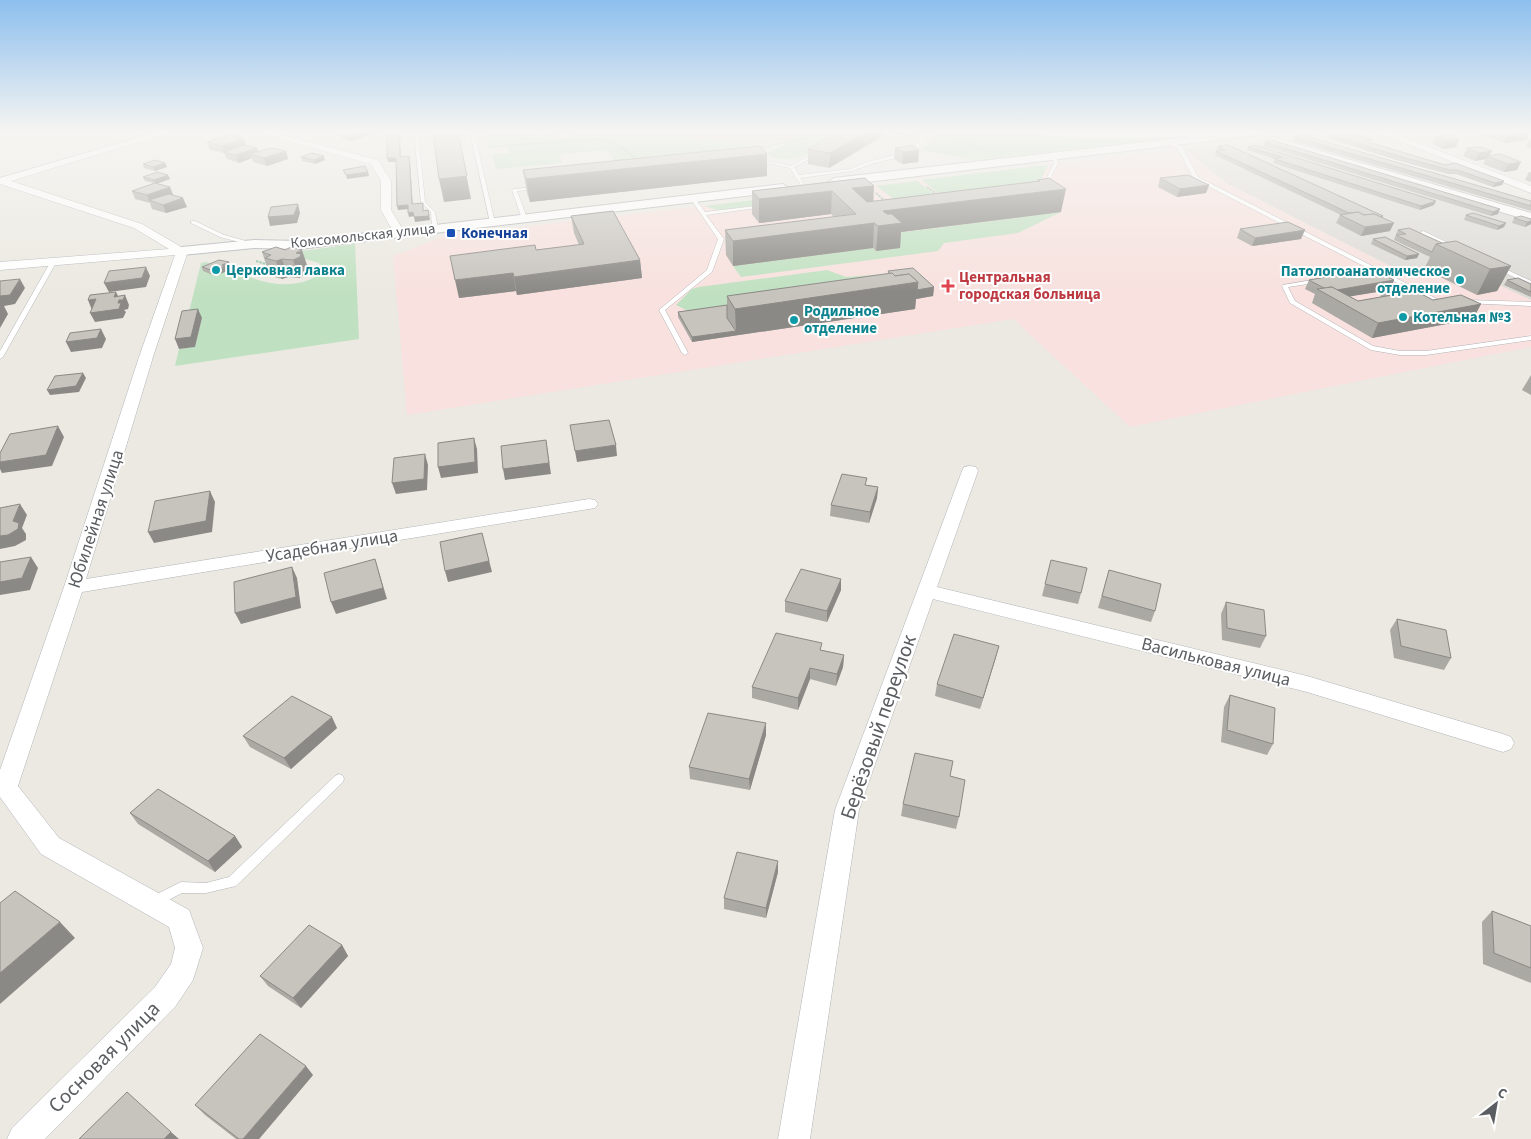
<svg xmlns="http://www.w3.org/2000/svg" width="1531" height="1139" font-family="'Source Sans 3',sans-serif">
	<rect width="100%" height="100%" fill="#ebe9e1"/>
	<path fill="#dddbd6" d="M1265 140 1531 221V300L1452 263 1402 272 1227 184 1184 149Z"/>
	<path fill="#dbd8d0" d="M659 132H807L791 141 752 145 707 139 702 141Z"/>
	<path fill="#f8e1de" d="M1184 149 1228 184 1402 272 1452 263 1531 300V347L1130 427 1013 319 407 415 393 256 444 236Z"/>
	<g fill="#c0e1c1">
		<path d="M539 132 537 135C556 139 559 140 578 134 583 133 588 135 594 132H659L702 141 706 139 752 145 747 150 616 163 609 152 602 150 562 154 559 156 562 163 496 169 492 155 509 153 507 144 490 146 486 133Z"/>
		<path d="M807 132H846C823 145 797 168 770 156L768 153Z"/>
		<path d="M940 132H1021L1090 139 1172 136 1179 138 975 160 922 150Z"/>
		<path d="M1048 165 1038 185 946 199 922 180Z"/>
		<path d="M917 181 941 199 895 200 876 186Z"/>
		<path d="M862 187 861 193 718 210 704 206Z"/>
		<path d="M1061 212 1018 233 944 243 938 251 741 277 733 266 873 248 876 251 899 248 881 235Z"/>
		<path d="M355 244 359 339 175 366 179 349 195 347 202 318 187 320 201 263 206 262 217 266 204 271 215 275 226 269C253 278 279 291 309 280 315 277 321 275 323 268L319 263 286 253Z"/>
		<path d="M827 270 846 277 885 274 874 278 863 285 694 310H686L676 305 692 289 699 287Z"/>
	</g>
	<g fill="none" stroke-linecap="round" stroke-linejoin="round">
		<defs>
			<g id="service">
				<path d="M414 132H418L425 202 435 212 438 229 435 231 432 229 431 212 421 202Z"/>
				<path d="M470 132H474L495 223 490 222Z"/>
				<path d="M924 132H928L918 149 907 155 871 164 852 171 800 178 804 185 802 186 796 178 793 177 795 176 790 168 772 164 756 165 754 164 772 162 791 166 816 152 818 154 794 167 799 175 851 169 867 162 903 153 914 147Z"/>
				<path d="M1314 136 1427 169V170L1423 171 1313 138Z"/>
				<path d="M1170 141 1182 147 1198 177 1439 300H1445L1448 302 1445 304 1436 303 1194 179 1178 149 1168 143Z"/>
				<path d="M1052 155H1056L1058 163 1046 187 1042 188 1054 163Z"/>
				<path d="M539 187V188L537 189 517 191 527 218 522 219 512 190 514 189Z"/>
				<path d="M690 197H694L705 212 764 205 766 206 764 207 706 215 724 239 712 272 665 310 688 353 685 355 682 353 659 310 707 270 718 239 690 198Z"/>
				<path d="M191 221H195L224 235 257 244 254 246 220 237 191 223Z"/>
				<path d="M1423 231 1455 246 1456 247 1451 248 1421 234V232Z"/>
				<path d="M54 259 57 261 3 357 0 359V351L51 261Z"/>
				<path d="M1497 265 1531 281V285L1495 268V266Z"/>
				<path d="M1319 279 1322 281 1321 282 1288 287 1295 301 1373 346 1400 351H1426L1531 336V340L1426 355H1400L1371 350 1290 303 1282 286 1283 285Z"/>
				<path d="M1466 300 1531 302V306L1464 303 1463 302Z"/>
				<path d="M339 774 343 776 344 779 343 782 236 886 206 893H182L155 907 151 905 149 901 151 897 181 882 206 883 229 877 335 776Z"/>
			</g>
			<g id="minor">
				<path d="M157 132H171L11 181 142 224 188 251 153 357 86 579 589 499 595 500 598 504 595 508 589 509 82 592 18 786 59 838 189 910 203 948 193 980 175 1007 45 1139H7L12 1128 155 987 171 964 175 948 169 927 41 854 0 797V770L64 587 139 357 175 255 0 270V262L169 249 134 228 0 184V178Z"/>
				<path d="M255 132H270L378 160 391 181V210L405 233 403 235H395L381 210V181L371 164Z"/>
				<path d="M1036 132 1243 133 1239 136 1092 139 1040 135Z"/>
				<path d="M1377 132H1389L1531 186V193Z"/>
				<path d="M1516 132 1531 133V139L1517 134Z"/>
				<path d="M970 466 976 467 978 471 937 587 1307 676 1503 734 1511 737 1514 743 1511 749 1503 752 1307 692 933 599 859 810 810 1139H778L835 810 962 471 964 467Z"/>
			</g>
			<g id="tertiary">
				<path d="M1231 132H1264L1259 135 834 186 828 182 834 178Z"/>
				<path d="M1273 137 1531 213V221L1269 142 1268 140Z"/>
				<path d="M783 184 789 188 787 191 299 249 254 248 182 255 175 251 182 247 254 240 299 241Z"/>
			</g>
		</defs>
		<use href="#service" stroke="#b2b4b8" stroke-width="1"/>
		<use href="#minor" stroke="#b2b4b8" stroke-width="1"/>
		<use href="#tertiary" stroke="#b2b4b8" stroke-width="2"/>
		<g stroke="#9ac1a7" stroke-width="2" stroke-dasharray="2.5 1" stroke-linecap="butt">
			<path d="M566 132C591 138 621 139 636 161"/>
			<path d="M942 132 982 149"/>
			<path d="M485 133 497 132"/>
			<path d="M535 142 560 132"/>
			<path d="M488 147 598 139 613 132"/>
			<path d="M758 148 803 139 820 132"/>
			<path d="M664 156 720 150"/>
			<path d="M611 161 623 160"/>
			<path d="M927 187 938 195"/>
			<path d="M876 193 886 202"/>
			<path d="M256 261 269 265"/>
		</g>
		<use href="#service" fill="#fff" fill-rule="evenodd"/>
		<use href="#minor" fill="#fff" fill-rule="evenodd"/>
		<use href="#tertiary" fill="#fff" fill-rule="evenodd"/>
	</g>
	<g fill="#aba9a3" fill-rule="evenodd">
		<path d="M346 132H371L372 134 351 141 341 138 340 134Z"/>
		<path d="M575 132H594L588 135Z"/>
		<path d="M838 132H917L911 136 888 133 829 168 808 164V149Z"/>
		<path d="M1486 132H1528L1530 133 1526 140 1505 143 1485 136Z"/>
		<path d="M1329 134 1372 144 1445 165 1504 181 1502 185 1493 187 1456 174H1448L1396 160 1328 138Z"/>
		<path d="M1294 137 1531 201V211L1293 141Z"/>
		<path d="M1436 137 1459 139 1456 147 1443 149 1432 144Z"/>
		<path d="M1530 138H1531V148L1526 146Z"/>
		<path d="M244 139 246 145 259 152 286 151 288 159 267 166 253 162 252 158 239 163 227 159 224 153 210 150 207 142Z"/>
		<path d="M1265 142 1498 214 1491 216 1264 146Z"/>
		<path d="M1218 146 1383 216V218L1390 231 1361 236 1336 223 1340 215H1341L1215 155 1216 151H1218L1217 150Z"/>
		<path d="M1248 147 1434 205 1420 210 1273 163 1275 159 1247 150Z"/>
		<path d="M895 148 919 150 918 162 902 164 894 159Z"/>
		<path d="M1467 148 1490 156 1500 154 1517 170 1504 172 1483 164 1486 159 1475 161 1463 156Z"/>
		<path d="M301 157 325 160 315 164 302 161Z"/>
		<path d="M165 163 167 167 155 171 144 168 143 164Z"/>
		<path d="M523 170 767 176 530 202 527 193Z"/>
		<path d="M1529 172H1531V182L1525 180Z"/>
		<path d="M143 177 170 179 156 184 170 187 173 195 187 207 166 213 152 209 150 203 135 199 132 191 154 183 145 181Z"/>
		<path d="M865 178 873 201 1037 182 1038 180 1049 178 1061 212 901 232 900 248 876 251 873 248 733 266 726 255 725 230 834 217 831 214 759 223 752 214V191Z"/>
		<path d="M1160 178 1209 185 1206 193 1177 197 1158 187Z"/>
		<path d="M1466 215 1504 227 1497 230 1464 220Z"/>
		<path d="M571 216 640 260 642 278 517 295 516 291 459 298 536 250 579 245 574 233Z"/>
		<path d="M1514 218 1531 219V224L1525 227 1512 223Z"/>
		<path d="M1240 229 1301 239 1252 246 1237 238Z"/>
		<path d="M1398 230 1442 243 1511 266 1497 291 1477 295 1424 269 1430 257 1394 240 1396 235H1397L1396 234Z"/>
		<path d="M1373 239 1417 258 1405 260 1371 244Z"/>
		<path d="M276 247 308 268 306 269 307 272 306 274 299 278 288 277 282 279 271 276 269 270H268L262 252Z"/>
		<path d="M202 267H231L226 269 227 271 215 276 203 271Z"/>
		<path d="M888 271 934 287 933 296 916 299 915 309 692 342 678 317V312L727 305V296L888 274Z"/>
		<path d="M1309 280H1394L1391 286 1433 300 1481 304 1473 319 1372 338 1312 303 1315 294 1305 289ZM1383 291 1380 297 1358 301 1349 296Z"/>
		<path d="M1507 280 1531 284V297L1504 285Z"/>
		<path d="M1531 375V395L1522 390Z"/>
		<path d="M866 485 878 487 877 498 869 523 830 516 831 505Z"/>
		<path d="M1051 560 1081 593 1078 604 1042 596Z"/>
		<path d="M1109 570 1155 611 1151 622 1098 608Z"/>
		<path d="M841 590 827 622 785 612V601Z"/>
		<path d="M1226 602 1266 636 1260 648 1222 640 1221 614Z"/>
		<path d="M1397 619 1451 658 1444 670 1394 658 1390 630Z"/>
		<path d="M822 650 844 655 843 667 836 686 810 679 798 710 752 698V687Z"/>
		<path d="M996 657 980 709 935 696 937 684Z"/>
		<path d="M1230 695 1273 744 1267 755 1221 742 1224 707Z"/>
		<path d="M337 728 291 769 250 747 243 736Z"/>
		<path d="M766 735 750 790 690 779 689 767Z"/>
		<path d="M950 776 959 817 956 829 901 816 903 804Z"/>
		<path d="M130 813 235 836 242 847 215 872 138 824Z"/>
		<path d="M778 872 766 918 724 909V898Z"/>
		<path d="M1492 911 1531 926V983L1483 964 1482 922Z"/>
		<path d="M342 945 348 956 301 1008 268 986 260 976Z"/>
		<path d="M313 1075 259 1139H236L205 1115 195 1105Z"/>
	</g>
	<g fill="#8b8985">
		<path d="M126 132H134L127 134Z"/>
		<path d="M365 132H371L372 134 351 141 350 137Z"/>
		<path d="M399 132H400L401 161 400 157Z"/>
		<path d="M458 132 471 199 444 202 439 179Z"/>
		<path d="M587 132H594L588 135Z"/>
		<path d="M866 132H888V133L829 168 830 153Z"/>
		<path d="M911 132H917L911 136Z"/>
		<path d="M1530 133 1526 140 1505 143 1509 135Z"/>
		<path d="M244 139 246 146 224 152V153L222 146Z"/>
		<path d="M1459 139 1456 147 1443 149 1446 141Z"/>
		<path d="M257 148 260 156 250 154 252 158 239 163 236 155Z"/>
		<path d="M919 150 918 162 902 164 903 152Z"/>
		<path d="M286 151 288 159 267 166 264 158Z"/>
		<path d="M1492 151 1489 157 1487 156 1486 159 1475 161 1479 153Z"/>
		<path d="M767 154V176L530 202 526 179Z"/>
		<path d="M324 156 325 160 315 164 314 160Z"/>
		<path d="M409 156 410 160 413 209 412 204Z"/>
		<path d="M387 158H396L397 162H388Z"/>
		<path d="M1521 162 1517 170 1504 172 1508 164Z"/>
		<path d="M165 163 167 167 155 171 153 167Z"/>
		<path d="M368 172 369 176 347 179 346 175Z"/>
		<path d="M168 175 170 179 156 184 154 180Z"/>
		<path d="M1504 181 1502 185 1493 187 1495 183Z"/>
		<path d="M1209 185 1206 193 1177 197 1180 189Z"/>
		<path d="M874 186 873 209 852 188Z"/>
		<path d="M170 187 173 195 149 200 147 195Z"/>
		<path d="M1066 189 1061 212 901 232 900 248 876 251 878 226 883 211Z"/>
		<path d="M832 191 831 214 759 223V199Z"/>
		<path d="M183 198 187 207 166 213 163 205Z"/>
		<path d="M1436 201 1434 205 1420 210 1421 206Z"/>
		<path d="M298 204 300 213 297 223 270 226 268 217Z"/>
		<path d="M408 205 409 209 398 210 397 206Z"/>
		<path d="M1500 209 1498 214 1491 216 1493 212Z"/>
		<path d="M428 210 430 220 415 222 414 217Z"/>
		<path d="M413 212 414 216 409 217 408 213Z"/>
		<path d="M1531 221V224L1525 227 1527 222Z"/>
		<path d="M874 223 873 248 733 266V241Z"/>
		<path d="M1394 223 1390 231 1361 236 1365 227Z"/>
		<path d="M1506 223 1504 227 1497 230 1499 226Z"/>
		<path d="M1305 230 1301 239 1252 246 1255 238Z"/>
		<path d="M302 250 308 268 306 269 307 272 306 274 299 278 293 260 296 253Z"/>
		<path d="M1419 254 1417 258 1405 260 1407 256Z"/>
		<path d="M282 259 288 277 282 279 276 261Z"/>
		<path d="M640 260 642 278 517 295 514 277Z"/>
		<path d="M229 262 231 267 226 269 227 271 215 276 214 271 222 265Z"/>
		<path d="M1511 266 1497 291 1477 295 1490 269Z"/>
		<path d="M146 267 150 276 146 287 109 292 104 283Z"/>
		<path d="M513 273 516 291 459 298 455 280Z"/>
		<path d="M20 279 25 288 15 304 4 306 8 314 0 328V296Z"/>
		<path d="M1394 280 1390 290 1385 287 1383 291 1335 299 1330 291Z"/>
		<path d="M918 282 934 287 933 296 916 299 915 309 692 342V337L736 331 735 309Z"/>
		<path d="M116 292 120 300 125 295 129 305 128 309 124 310 126 312 123 318 95 322 90 313 114 297Z"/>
		<path d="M96 299 92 310 88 300Z"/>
		<path d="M1481 304 1473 319 1372 338 1378 323Z"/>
		<path d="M198 309 202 318 195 347 179 349 175 339Z"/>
		<path d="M101 329 106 339 102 348 71 352 66 342Z"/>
		<path d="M83 373 86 378 79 392 50 395 47 390Z"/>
		<path d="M58 426 64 437 52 466 2 473 0 469V462Z"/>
		<path d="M474 438 477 449 478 473 441 478 438 467Z"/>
		<path d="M546 440 551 474 505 480 503 469Z"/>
		<path d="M616 445 617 456 577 462 575 451Z"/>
		<path d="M425 454 428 465 427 490 396 494 392 483Z"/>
		<path d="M878 487 877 498 869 523 870 512Z"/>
		<path d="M210 491 215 502 212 532 154 543 148 532Z"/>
		<path d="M20 504 27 515 22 528 26 534V540L15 546 0 549V536L13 521Z"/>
		<path d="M482 533 492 572 448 582 445 571Z"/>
		<path d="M31 557 38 568 30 590 0 595V582Z"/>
		<path d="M375 559 387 599 336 614 331 602Z"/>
		<path d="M292 567 297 578 301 608 241 624 235 613Z"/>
		<path d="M841 579V590L827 622V611Z"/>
		<path d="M999 646 996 657 980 709 983 698Z"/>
		<path d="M844 655 843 667 836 686 837 674Z"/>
		<path d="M810 668V679L798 710V698Z"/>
		<path d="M332 717 337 728 291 769 284 758Z"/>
		<path d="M766 723V735L750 790 749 779Z"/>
		<path d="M235 836 242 847 215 872 208 861Z"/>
		<path d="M778 861V872L766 918V908Z"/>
		<path d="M60 922 75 938 0 1004V973Z"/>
		<path d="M342 945 348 956 301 1008 293 998Z"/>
		<path d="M306 1066 313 1075 259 1139H243Z"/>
		<path d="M171 1132 179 1139H164Z"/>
	</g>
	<g fill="#c7c4be" stroke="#8b8985">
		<path d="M346 132H365L350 137 340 134Z"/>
		<path d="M387 132H399L400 157 409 156 412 204 423 203V211L428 210 429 216 414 217 413 212 408 213V205L397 206 396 158H387Z"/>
		<path d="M433 132H458L467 176 439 179Z"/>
		<path d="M838 132H866L830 153 808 149Z"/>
		<path d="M1336 132H1347L1373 140 1365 141 1445 165 1455 163 1504 181 1495 183 1457 170H1450L1398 156 1329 134Z"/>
		<path d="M1500 132H1528L1530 133 1509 135Z"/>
		<path d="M230 135 244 139 222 146 207 142Z"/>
		<path d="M1303 135 1531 201V206L1294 137Z"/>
		<path d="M1449 135 1459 139 1446 141 1436 137Z"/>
		<path d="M1272 140 1500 209 1493 212 1265 142Z"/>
		<path d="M245 145 257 148 236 155 224 152Z"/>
		<path d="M912 145 919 150 903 152 895 148Z"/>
		<path d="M1228 145 1383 216 1381 217 1374 214 1364 215 1358 212 1349 213 1216 151 1225 150 1218 146Z"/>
		<path d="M1255 145 1436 201 1421 206 1275 159 1282 157 1248 147Z"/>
		<path d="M760 146 767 154 526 179 523 170Z"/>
		<path d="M1480 147 1492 151 1479 153 1467 148Z"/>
		<path d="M271 148 286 151 264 158 250 154Z"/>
		<path d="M312 153 324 156 314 160 301 157Z"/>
		<path d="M1500 154 1521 162 1508 164 1487 156Z"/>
		<path d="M155 160 165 163 153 167 143 164Z"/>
		<path d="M365 166 368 172 346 175 343 170Z"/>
		<path d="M157 172 168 175 154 180 143 177Z"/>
		<path d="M1188 175 1209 185 1180 189 1160 178Z"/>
		<path d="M865 178 874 186 852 188 867 202 1040 181 1038 180 1049 178 1066 189 883 211 887 214H892L902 223 878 226 874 223 733 241 725 230 856 214 832 191 759 199 752 191Z"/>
		<path d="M155 183 170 187 147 195 132 191Z"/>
		<path d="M169 194 183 198 163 205 149 200Z"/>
		<path d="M298 204 294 215 268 217 271 207Z"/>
		<path d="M613 211 640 260 514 277 513 273 455 280 450 256 535 245 536 250 584 244 571 216Z"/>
		<path d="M1358 212 1364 215 1374 214 1394 223 1365 227 1340 215Z"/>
		<path d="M1473 213 1506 223 1499 226 1466 215Z"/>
		<path d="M1521 216 1531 219V221L1527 222 1514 218Z"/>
		<path d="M1288 222 1305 230 1255 238 1240 229Z"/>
		<path d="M1409 228 1442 243 1436 244 1432 252 1396 235 1406 234 1398 230Z"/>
		<path d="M1385 237 1419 254 1407 256 1373 239Z"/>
		<path d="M1456 241 1511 266 1490 269 1436 244Z"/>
		<path d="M276 247 285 250 291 247 302 250 296 253 301 254 300 257 293 260 282 259 276 261 265 258 271 255 262 252Z"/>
		<path d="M219 260 229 262 222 265 225 266 214 271 202 267Z"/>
		<path d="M146 267 142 278 104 283 109 271Z"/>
		<path d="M913 268 934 287 917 290 918 282 909 274 895 276 892 273 890 274 888 271Z"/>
		<path d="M1372 269 1394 280 1337 290 1332 287 1324 288 1309 280Z"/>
		<path d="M892 273 895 276 909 274 918 282 735 309 727 296Z"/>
		<path d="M1518 278 1531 284V292L1507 280Z"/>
		<path d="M20 279 10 295 0 296V281Z"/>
		<path d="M1402 284 1433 300 1461 295 1481 304 1378 323 1317 289 1332 287 1358 301 1398 294 1385 287Z"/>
		<path d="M116 292 114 297 125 295 123 300H119L118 303H121L119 309 90 313 96 299 88 300 90 295Z"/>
		<path d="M727 305V318L736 331 692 337 678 312Z"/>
		<path d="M198 309 191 337 175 339 182 311Z"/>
		<path d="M101 329 97 338 66 342 70 333Z"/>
		<path d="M83 373 76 386 47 390 55 376Z"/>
		<path d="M609 420 616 445 575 451 570 425Z"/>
		<path d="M58 426 46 455 0 462V453L10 434Z"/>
		<path d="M474 438 475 462 438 467V443Z"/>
		<path d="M546 440 549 463 503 469 501 446Z"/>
		<path d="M425 454 424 479 392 483 394 458Z"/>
		<path d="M842 474 867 478 865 485 878 487 870 512 831 505Z"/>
		<path d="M210 491 206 521 148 532 155 501Z"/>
		<path d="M20 504 13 521 19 523 18 529 8 535 0 536V508Z"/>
		<path d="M482 533 489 561 445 571 440 542Z"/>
		<path d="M31 557 22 578 0 582V562Z"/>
		<path d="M375 559 383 588 331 602 324 573Z"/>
		<path d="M1051 560 1087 568 1081 593 1045 584Z"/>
		<path d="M292 567 296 597 235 613 234 582Z"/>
		<path d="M801 569 841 579 827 611 785 601Z"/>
		<path d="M1109 570 1161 584 1155 611 1102 596Z"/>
		<path d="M1226 602 1264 610 1266 636 1227 628Z"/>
		<path d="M1397 619 1446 630 1451 658 1401 646Z"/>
		<path d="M776 633 822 643 820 650 844 655 837 674 810 668 798 698 752 687Z"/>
		<path d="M954 634 999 646 983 698 937 684Z"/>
		<path d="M1230 695 1275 708 1273 744 1227 730Z"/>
		<path d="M292 696 332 717 284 758 243 736Z"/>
		<path d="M708 713 766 723 749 779 689 767Z"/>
		<path d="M915 753 953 761 950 776 965 780 959 817 903 804Z"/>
		<path d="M158 789 235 836 208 861 130 813Z"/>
		<path d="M737 852 778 861 766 908 724 898Z"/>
		<path d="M15 891 60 922 0 973V903Z"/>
		<path d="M1492 911 1531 926V968L1494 953Z"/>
		<path d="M309 925 342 945 293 998 260 976Z"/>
		<path d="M260 1034 306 1066 243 1139H239L195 1105Z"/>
		<path d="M127 1092 171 1132 164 1139H79Z"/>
	</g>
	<linearGradient id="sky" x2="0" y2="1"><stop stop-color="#8dbfee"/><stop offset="0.45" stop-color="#f6f5f2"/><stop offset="1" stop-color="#f6f5f2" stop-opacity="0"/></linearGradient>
	<rect width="1531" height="292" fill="url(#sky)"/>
	<rect fill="#1a4fb4" stroke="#fff" stroke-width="2" x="446" y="228" width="10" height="10" rx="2.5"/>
	<g fill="#0f9aa8" stroke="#fff" stroke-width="2">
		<circle cx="216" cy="270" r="5"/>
		<circle cx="1460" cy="280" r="5"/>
		<circle cx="1403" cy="317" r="5"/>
		<circle cx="794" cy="320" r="5"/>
	</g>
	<path fill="#e0444e" stroke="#fff" stroke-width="2" d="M945.5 278.5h5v5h5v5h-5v5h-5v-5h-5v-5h5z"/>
	<g text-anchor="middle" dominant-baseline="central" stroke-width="4" stroke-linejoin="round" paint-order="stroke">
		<g font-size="15" font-weight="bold" fill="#164399" stroke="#fff" text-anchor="start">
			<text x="461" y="233">Конечная</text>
		</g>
		<g font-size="15" fill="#5a5d61" stroke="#fff">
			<text transform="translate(363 236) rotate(-6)">Комсомольская улица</text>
		</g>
		<g font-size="15" font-weight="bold" fill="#0d838f" stroke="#fff" text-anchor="start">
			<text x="226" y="270">Церковная лавка</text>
			<text x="1450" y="271" text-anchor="end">Патологоанатомическое<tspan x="1450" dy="17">отделение</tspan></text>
			<text x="804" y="311">Родильное<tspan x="804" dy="17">отделение</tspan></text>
			<text x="1413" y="317">Котельная №3</text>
		</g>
		<g font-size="15" font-weight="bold" fill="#be3a42" stroke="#fff" text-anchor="start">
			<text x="959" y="277">Центральная<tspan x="959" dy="17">городская больница</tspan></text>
		</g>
		<g font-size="18" fill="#5a5d61" stroke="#fff">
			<text transform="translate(96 519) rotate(-72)">Юбилейная улица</text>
			<text transform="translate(332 546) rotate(-9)">Усадебная улица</text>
			<text transform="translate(1216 662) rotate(14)">Васильковая улица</text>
		</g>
		<g font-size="21" fill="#5a5d61" stroke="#fff">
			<text transform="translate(878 727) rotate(-71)">Берёзовый переулок</text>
			<text transform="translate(104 1057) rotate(-45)">Сосновая улица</text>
		</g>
	</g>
	<g transform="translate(1496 1104) rotate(31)" stroke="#ffffff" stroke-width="4" paint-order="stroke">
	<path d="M0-4L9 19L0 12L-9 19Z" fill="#5a5d61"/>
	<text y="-8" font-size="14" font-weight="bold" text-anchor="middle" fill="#5a5d61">С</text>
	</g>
</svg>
